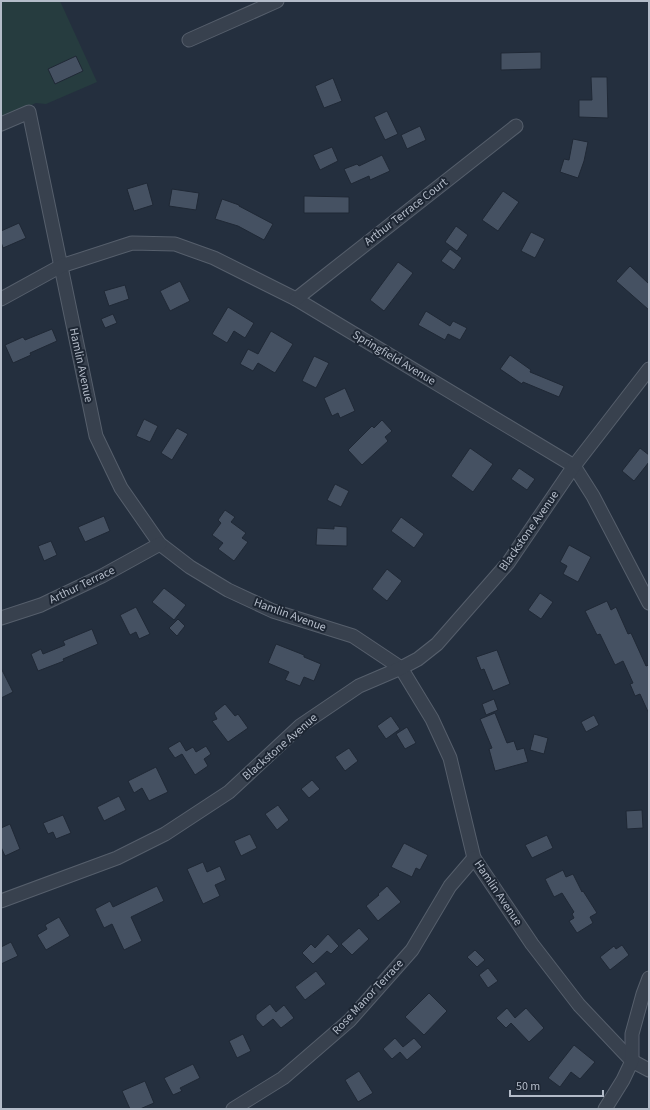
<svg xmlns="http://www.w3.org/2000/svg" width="650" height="1110" font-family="'Source Sans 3',sans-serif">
	<rect width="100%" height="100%" fill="#242f3e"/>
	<path fill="#263c3f" d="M1 1H60L97 82 46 104 36 103 1 118Z"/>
	<g fill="#455162" stroke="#1f2835">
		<path d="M541 52V69L501 70V53Z"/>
		<path d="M76 56 83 71 55 84 48 69Z"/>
		<path d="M591 77H607L608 118 579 117V100H592Z"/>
		<path d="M333 78 342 101 324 108 315 86Z"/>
		<path d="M387 111 398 134 385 140 374 117Z"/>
		<path d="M420 126 426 140 407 149 401 135Z"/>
		<path d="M573 139 588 142 584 161 578 178 560 172 564 159 569 160Z"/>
		<path d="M332 147 338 161 320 170 313 155Z"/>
		<path d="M382 155 390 171 370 180 369 176 351 184 344 169 357 164 359 166Z"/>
		<path d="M147 183 153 205 134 211 127 189Z"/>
		<path d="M172 189 199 193 196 210 169 206Z"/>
		<path d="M503 191 519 202 498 231 482 220Z"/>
		<path d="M304 196 349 197V213H304Z"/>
		<path d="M222 199 239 205V206L273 224 264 240 238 226 215 219Z"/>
		<path d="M19 223 26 238 3 248 1 242V231Z"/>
		<path d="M456 226 468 235 457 251 445 242Z"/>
		<path d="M531 232 545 239 535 258 521 251Z"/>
		<path d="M450 249 462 258 454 270 441 261Z"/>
		<path d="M398 262 413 273 384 311 370 300Z"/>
		<path d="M630 266 649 284V310L616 281Z"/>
		<path d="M180 281 190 301 170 311 160 291Z"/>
		<path d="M125 285 129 299 109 306 104 291Z"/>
		<path d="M228 307 254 323 245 338 234 331 227 343 212 334Z"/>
		<path d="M426 311 450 326 453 321 467 328 460 340 448 334 445 340 418 325Z"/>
		<path d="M113 314 117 323 105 328 101 319Z"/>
		<path d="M52 329 57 341 30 353 31 355 13 363 5 345 23 337 25 340Z"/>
		<path d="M271 331 293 344 275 373 258 363 253 371 240 364 248 349 258 354Z"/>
		<path d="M510 355 531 370 530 372 564 386 559 397 523 382 522 384 500 369Z"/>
		<path d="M314 356 329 363 316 388 302 381Z"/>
		<path d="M345 388 355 411 340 418 338 413 332 416 324 398Z"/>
		<path d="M144 419 158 426 150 442 136 436Z"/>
		<path d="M382 420 392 431 385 437 388 441 362 465 348 450 372 426 374 428Z"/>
		<path d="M177 428 188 434 172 460 161 453Z"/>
		<path d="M470 448 493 464 473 492 451 476Z"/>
		<path d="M640 448 649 455V462L634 481 622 471Z"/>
		<path d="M519 468 535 479 527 490 511 479Z"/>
		<path d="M335 484 349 491 341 507 327 500Z"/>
		<path d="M225 510 235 517 231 522 246 533 242 538 248 542 234 561 218 549 223 543 212 535 221 523 218 520Z"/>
		<path d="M104 516 110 531 85 542 78 527Z"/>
		<path d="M401 517 424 534 414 548 391 531Z"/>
		<path d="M334 526 347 527V546L316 545 317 528 334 529Z"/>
		<path d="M51 541 57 555 44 561 38 546Z"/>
		<path d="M569 545 591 557 578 582 563 574 567 566 560 562Z"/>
		<path d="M387 569 402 581 387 601 372 589Z"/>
		<path d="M164 588 186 605 174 620 152 602Z"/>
		<path d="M540 593 553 602 541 619 528 610Z"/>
		<path d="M607 601 611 610 616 607 628 634 631 633 646 666 649 665V714L640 694 635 696 630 684 633 683 623 661 615 665 600 634 597 635 585 611Z"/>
		<path d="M136 607 150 634 139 639 136 632 130 635 120 615Z"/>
		<path d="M178 619 185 626 177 636 169 628Z"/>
		<path d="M92 629 98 644 63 659 64 661 38 671 31 654 41 649 43 654 65 645 63 641Z"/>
		<path d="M276 644 304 655V657L321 664 314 681 304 677 300 686 285 680 289 672 268 663Z"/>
		<path d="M497 650 510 684 493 691 484 669 481 670 476 657Z"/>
		<path d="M1 668 13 692 1 698Z"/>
		<path d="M494 699 498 710 486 715 482 704Z"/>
		<path d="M225 704 235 716 238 714 248 728 228 742 212 721 217 719 214 713Z"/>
		<path d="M495 713 507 743 514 741 517 750 524 748 528 762 495 771 489 749 492 748 480 719Z"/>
		<path d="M594 715 599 725 586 732 581 722Z"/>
		<path d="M391 716 400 729 386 739 377 726Z"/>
		<path d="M407 727 416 743 405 749 396 734Z"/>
		<path d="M534 734 548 738 544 754 530 750Z"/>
		<path d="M180 741 186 751 193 747 196 752 206 746 211 754 204 759 208 766 195 775 182 754 175 758 168 748Z"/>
		<path d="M349 748 358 761 345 771 335 757Z"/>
		<path d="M156 767 168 792 149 801 142 788 134 793 128 781Z"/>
		<path d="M312 780 320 789 309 798 301 789Z"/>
		<path d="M119 796 126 810 104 821 97 807Z"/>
		<path d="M278 805 289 820 277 830 265 814Z"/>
		<path d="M642 810 643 828 627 829 626 811Z"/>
		<path d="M63 815 71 833 56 839 53 832 48 834 43 823Z"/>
		<path d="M10 824 20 849 5 856 1 847V828Z"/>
		<path d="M250 834 257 848 241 856 234 841Z"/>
		<path d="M547 835 553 848 532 858 525 845Z"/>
		<path d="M404 843 428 855 420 870 416 868 412 877 391 867Z"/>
		<path d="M203 862 207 872 220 866 226 880 215 885 220 896 203 904 187 869Z"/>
		<path d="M563 870 566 877 573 874 582 892 583 891 597 913 590 917 593 923 577 933 569 921 574 918 572 914 574 912 562 893 554 897 545 879Z"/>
		<path d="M157 886 164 901 131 917 142 941 124 950 112 924 104 928 95 909 110 901 113 907Z"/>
		<path d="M387 886 401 902 378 921 366 906 379 895 378 894Z"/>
		<path d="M59 917 70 936 46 950 37 935 47 929 45 925Z"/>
		<path d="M359 928 369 939 352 955 341 944Z"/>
		<path d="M328 934 339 946 331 954 327 951 313 964 302 953 311 944 315 948Z"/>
		<path d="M11 942 18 956 1 964V947Z"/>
		<path d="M622 945 629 955 610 970 600 957 614 946 616 949Z"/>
		<path d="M475 950 485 960 477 967 467 957Z"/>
		<path d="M488 968 498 981 488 988 479 975Z"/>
		<path d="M316 971 326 984 305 1000 295 987Z"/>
		<path d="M429 993 447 1011 424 1035 405 1017Z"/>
		<path d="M270 1004 276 1012 284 1005 294 1018 281 1028 273 1019 263 1027 256 1019V1015Z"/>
		<path d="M507 1008 515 1018 526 1008 544 1028 529 1042 511 1023 506 1028 496 1018Z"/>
		<path d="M243 1034 251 1051 237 1058 229 1041Z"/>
		<path d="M395 1038 403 1047 414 1038 422 1047 407 1060 400 1052 392 1059 383 1049Z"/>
		<path d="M574 1045 595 1062 580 1079 571 1072 560 1087 548 1078Z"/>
		<path d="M193 1064 200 1078 180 1088 182 1091 173 1095 164 1078Z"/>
		<path d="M359 1071 373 1093 358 1102 345 1080Z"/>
		<path d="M145 1081 154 1103 140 1109H130L122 1091Z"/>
	</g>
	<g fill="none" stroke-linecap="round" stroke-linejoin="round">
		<defs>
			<g id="minor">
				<path d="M189 40 277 1"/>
				<path d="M1 124 29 112 96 436 121 488 160 544 190 567 228 590 273 611 353 636 401 668 432 719 450 758 474 858 532 944 579 1005 632 1061 649 1070"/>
				<path d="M1 299 61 266 132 243 175 244 214 258 296 299 574 466 593 496 649 603"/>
				<path d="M296 299 516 126"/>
				<path d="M1 618 41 605 102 576 160 544"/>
				<path d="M1 901 117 858 165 834 229 792 300 726 359 686 401 668 418 659 437 644 508 563 574 466 649 369"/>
				<path d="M233 1109 283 1078 350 1020 412 950 450 886 474 858"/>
				<path d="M605 1109 623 1080 632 1061V1034L643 994 649 978"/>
			</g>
		</defs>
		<use href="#minor" stroke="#565f6c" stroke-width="15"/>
		<use href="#minor" stroke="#38414e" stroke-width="13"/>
	</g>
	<g text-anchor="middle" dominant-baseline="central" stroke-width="4" stroke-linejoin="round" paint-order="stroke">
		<g font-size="12" fill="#b4bcc9" stroke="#1d2633">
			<text transform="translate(406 212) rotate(-38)">Arthur Terrace Court</text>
			<text transform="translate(394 358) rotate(31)">Springfield Avenue</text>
			<text transform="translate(81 365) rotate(78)">Hamlin Avenue</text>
			<text transform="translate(529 531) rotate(-55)">Blackstone Avenue</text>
			<text transform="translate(82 585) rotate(-26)">Arthur Terrace</text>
			<text transform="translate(290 615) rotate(20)">Hamlin Avenue</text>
			<text transform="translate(280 747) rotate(-41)">Blackstone Avenue</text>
			<text transform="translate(498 893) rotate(56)">Hamlin Avenue</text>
			<text transform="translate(368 997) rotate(-47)">Rose Manor Terrace</text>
		</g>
	</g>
	<rect width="650" height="1110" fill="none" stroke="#b4bcc9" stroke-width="4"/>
	<path d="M510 1090v6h93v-6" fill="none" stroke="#b4bcc9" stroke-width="2"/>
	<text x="516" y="1090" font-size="12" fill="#b4bcc9" stroke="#1d2633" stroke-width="3" paint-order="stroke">50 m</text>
</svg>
